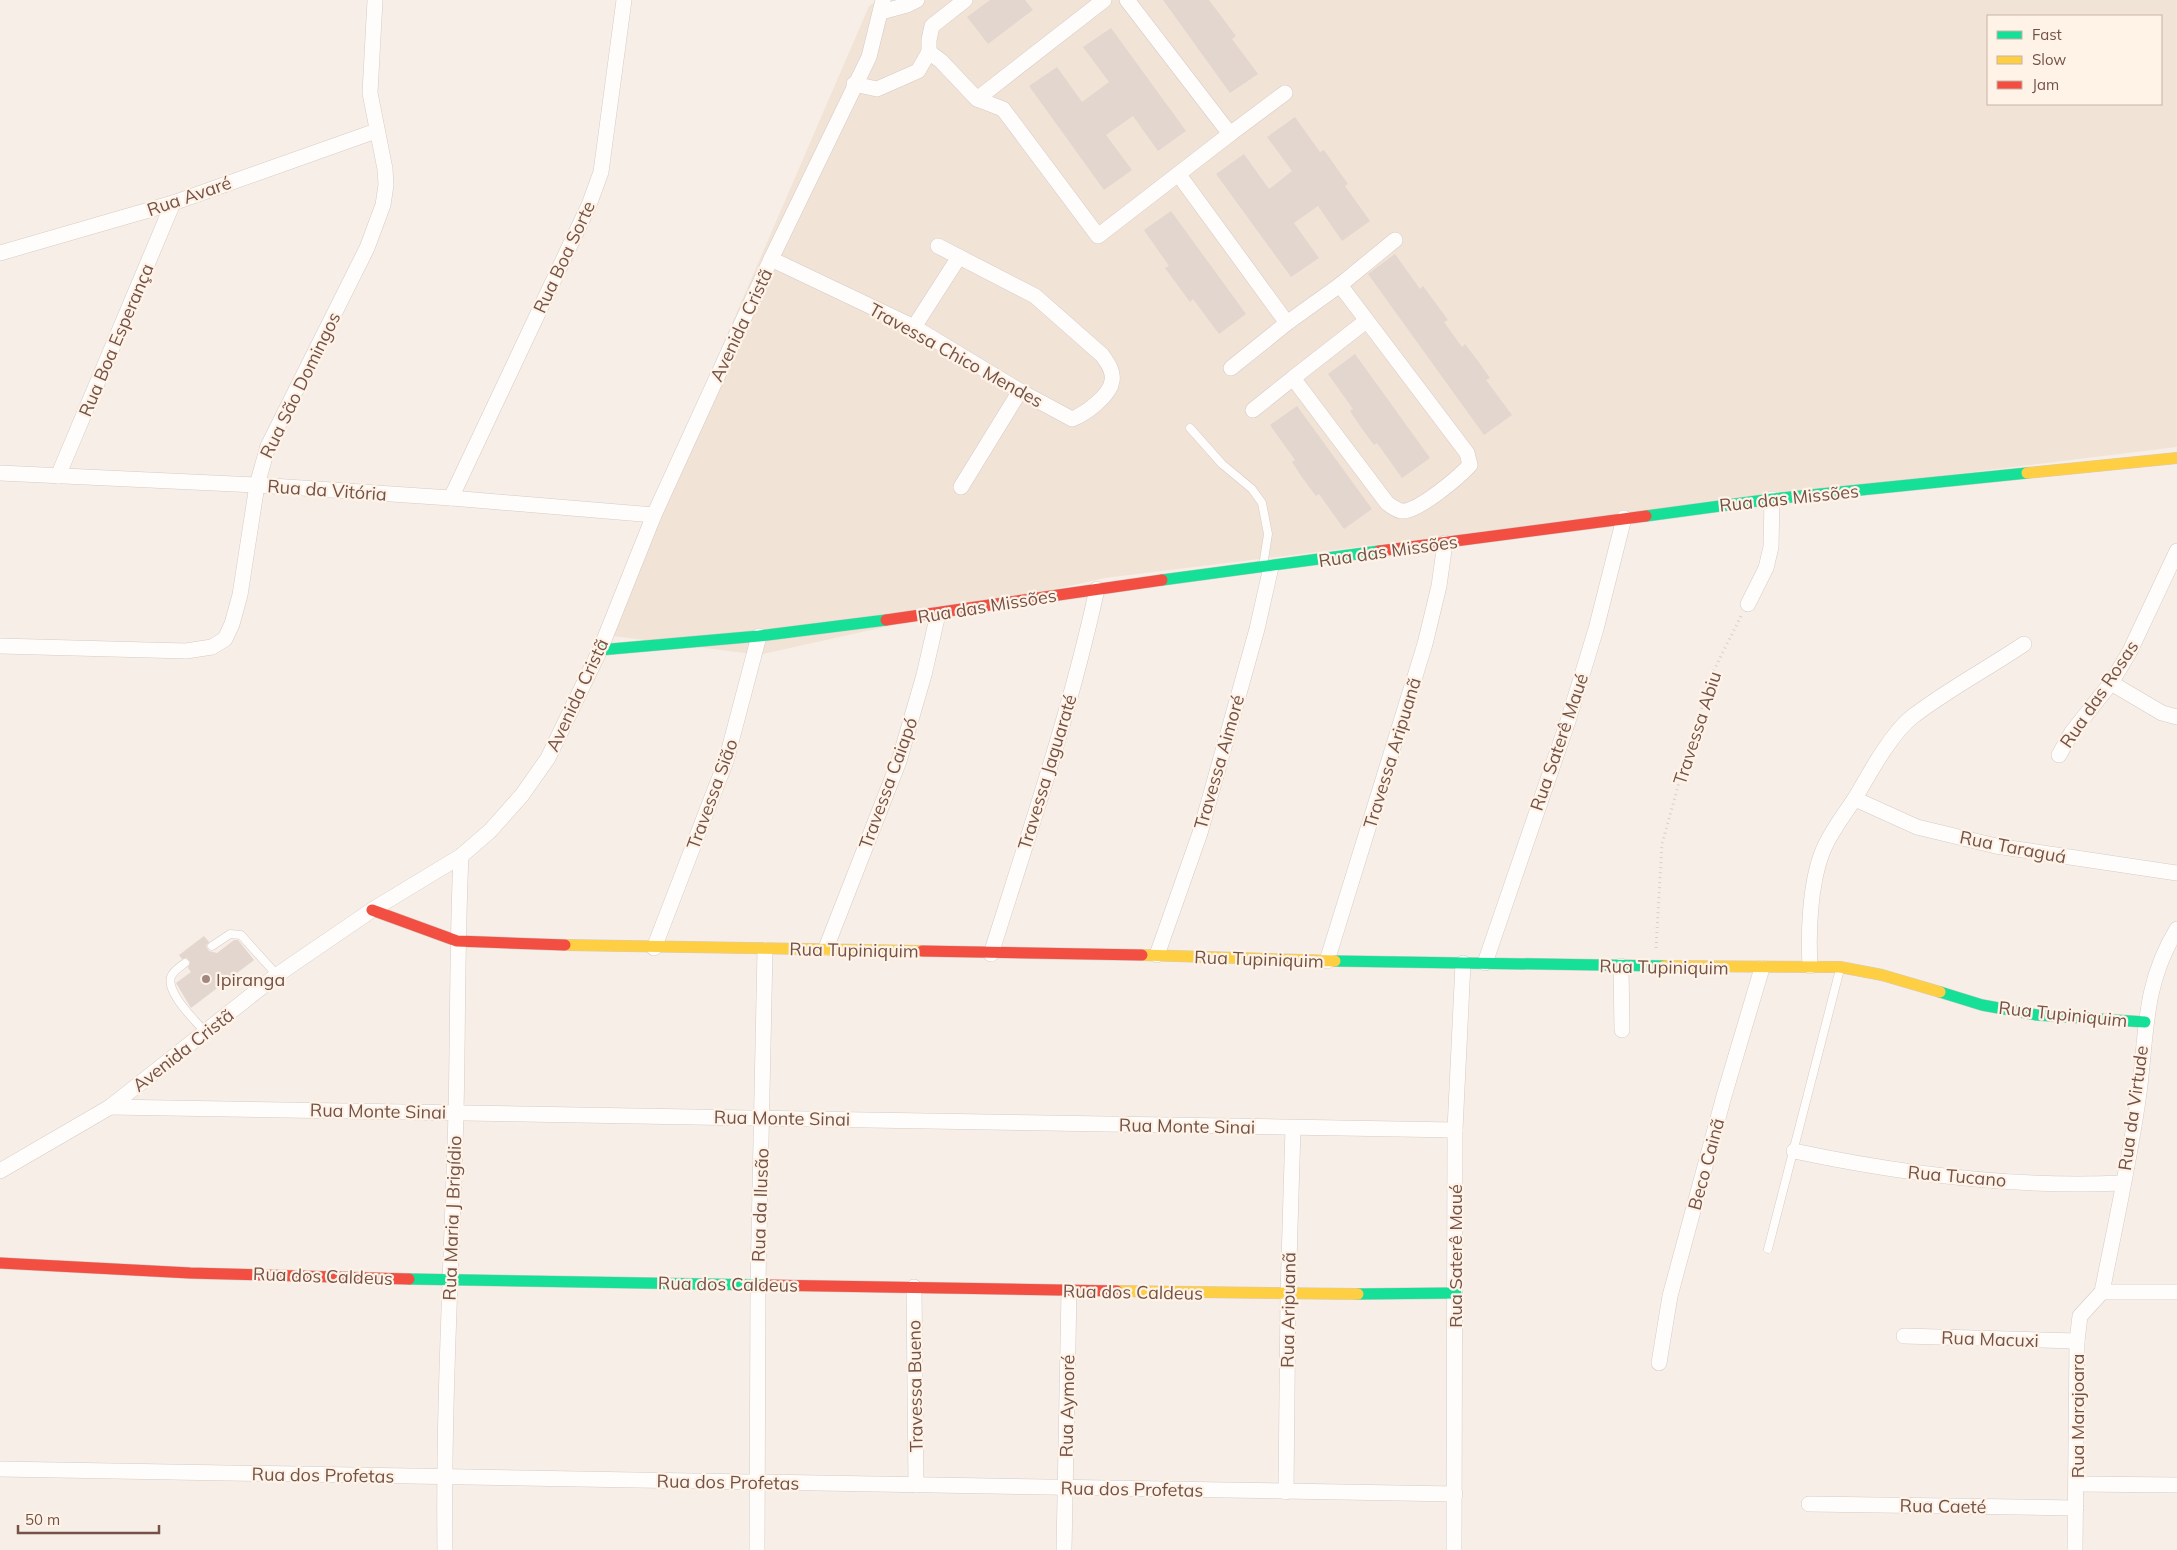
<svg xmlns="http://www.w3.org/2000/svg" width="2177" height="1550" font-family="Mulish,sans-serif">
	<rect width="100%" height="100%" fill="#f7efe7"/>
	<path fill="#f2e3d7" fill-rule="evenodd" d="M877 0H2177V447L1105 578 759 655 598 634 869 6ZM1988 16H2161V104H1988Z"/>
	<g fill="#e3d6cf">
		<path d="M990 0H1025L1033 10 988 44 967 17Z"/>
		<path d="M1163 0H1209L1236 36 1232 39 1258 74 1230 93Z"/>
		<path d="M1111 28 1186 131 1158 151 1133 116 1106 135 1132 170 1104 190 1029 86 1057 67 1082 102 1109 82 1083 47Z"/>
		<path d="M1295 117 1320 152 1324 150 1348 184 1345 186 1370 221 1342 241 1318 206 1294 223 1319 258 1291 277 1216 174 1244 154 1269 189 1292 171 1267 137Z"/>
		<path d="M1171 211 1246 314 1219 334 1193 299 1190 302 1165 268 1169 266 1144 230Z"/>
		<path d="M1395 254 1420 289 1423 286 1448 320 1444 322 1462 347 1465 344 1478 361 1490 378 1486 380 1512 415 1484 435 1368 274Z"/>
		<path d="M1355 354 1430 458 1402 478 1377 443 1374 445 1360 426 1350 411 1353 409 1328 374Z"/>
		<path d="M1297 406 1372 509 1344 529 1319 494 1316 496 1301 476 1292 462 1295 460 1270 425Z"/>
		<path d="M204 936 209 942 206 946 209 951 217 953 234 940H238L254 960 191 1008 176 983 191 972 188 968 190 962 187 958 182 959 179 955Z"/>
	</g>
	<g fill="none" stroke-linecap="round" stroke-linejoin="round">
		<defs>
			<g id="lane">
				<path d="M1190 428 1222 464 1252 489 1262 503 1268 534 1263 566"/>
				<path d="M212 946 230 934 241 935 277 975"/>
				<path d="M185 963C180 967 173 971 171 977 166 993 195 1020 205 1032"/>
				<path d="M1768 1249 1840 969"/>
			</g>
			<g id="street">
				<path d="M881 12 907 5 917 0"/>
				<path d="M929 52 941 61 977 99 1003 109 1098 236 1230 134 1127 0"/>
				<path d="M854 84 877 89 918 71 929 52V40L932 26 965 0"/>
				<path d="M977 99 1104 0"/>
				<path d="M1230 134 1285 93"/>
				<path d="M1179 175 1287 323 1340 285 1395 240"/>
				<path d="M0 253 173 203 376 131"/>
				<path d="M771 259 914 327 1020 391 1072 419C1085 414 1110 396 1112 381 1114 371 1107 362 1102 355L1035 296 938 246"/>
				<path d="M914 327 959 257"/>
				<path d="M1231 368 1287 323"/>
				<path d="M1293 378 1366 321"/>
				<path d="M1253 410 1293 378 1387 503C1391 506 1397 510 1401 511 1417 513 1459 477 1470 465L1467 453 1340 285"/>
				<path d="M0 473 257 485 451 498 654 515"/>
				<path d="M58 476 173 203"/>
				<path d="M961 487 1020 391"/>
				<path d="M451 498 589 205 601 172 624 0"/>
				<path d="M1748 604 1766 568 1771 547 1772 499"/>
				<path d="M0 646 186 651 212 647 225 639 232 624 240 595 257 485 268 446 367 248 383 205 386 185 385 169 370 93 375 0"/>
				<path d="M2111 683 2162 713 2177 717"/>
				<path d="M2059 755 2072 732 2111 683 2130 651 2177 551"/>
				<path d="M1855 799 1917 827 1996 846 2177 873"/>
				<path d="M654 948 726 761 759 636"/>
				<path d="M826 948 899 761 924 675 938 614"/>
				<path d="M991 954C1029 833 1070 713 1097 589"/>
				<path d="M1157 955 1200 833 1257 629 1271 567"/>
				<path d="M1327 961 1425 644 1439 586 1445 543"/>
				<path d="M1485 963 1568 721 1596 629 1624 518"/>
				<path d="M1621 966 1622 1030"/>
				<path d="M1810 966C1808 933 1810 884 1822 853 1831 829 1849 810 1861 788 1873 767 1893 732 1912 717 1947 690 1987 669 2024 644"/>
				<path d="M110 1107 1455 1130"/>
				<path d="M1794 1151C1902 1174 2012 1188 2122 1183"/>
				<path d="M0 1171 110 1107 277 975 372 910 461 856 490 831 522 795 548 758 600 650 654 515 771 259 869 57 883 0"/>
				<path d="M914 1287 916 1485"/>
				<path d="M2102 1292C2115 1226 2130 1160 2139 1093 2147 1032 2143 985 2177 929"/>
				<path d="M2102 1292H2177"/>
				<path d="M1904 1336 2077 1341"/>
				<path d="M1659 1363 1670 1296 1724 1096 1762 968"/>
				<path d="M0 1469 1455 1494"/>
				<path d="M2077 1484 2177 1485"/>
				<path d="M1286 1492 1288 1295 1293 1128"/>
				<path d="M1809 1504 2076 1508"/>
				<path d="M445 1550C443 1404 452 1258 456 1112 458 1027 457 941 461 856"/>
				<path d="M757 1550 758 1284 765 950"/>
				<path d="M1064 1550 1069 1291"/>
				<path d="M1454 1550 1455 1130 1463 963"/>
				<path d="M2075 1550 2077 1341 2080 1316 2102 1292"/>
			</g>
			<g id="fast">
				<path d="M1646 516 1772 499 2027 473"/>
				<path d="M1162 580 1379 551"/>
				<path d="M600 650 759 636 886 620"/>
				<path d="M1335 961 1664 966"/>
				<path d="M1940 992 1982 1005 2037 1015 2145 1022"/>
				<path d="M409 1279 763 1285"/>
				<path d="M1358 1294 1456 1293"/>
			</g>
			<g id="slow">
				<path d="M2027 473 2177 458"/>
				<path d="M565 945 922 951"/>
				<path d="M1142 955 1335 961"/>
				<path d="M1664 966 1840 967 1882 975 1940 992"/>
				<path d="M1117 1291 1358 1294"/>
			</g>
			<g id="jam">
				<path d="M1379 551 1646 516"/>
				<path d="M886 620 1162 580"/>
				<path d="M372 910 457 941 565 945"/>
				<path d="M922 951 1142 955"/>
				<path d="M0 1263 190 1273 409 1279"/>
				<path d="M763 1285 1117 1291"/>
			</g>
		</defs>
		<use href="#lane" stroke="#d5cac5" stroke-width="9"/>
		<use href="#street" stroke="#d5cac5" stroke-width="16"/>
		<use href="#fast" stroke="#d6cac4" stroke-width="12"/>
		<use href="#slow" stroke="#d6cac4" stroke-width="12"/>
		<use href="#jam" stroke="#d6cac4" stroke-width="12"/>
		<path stroke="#d9cfcc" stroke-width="3" stroke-dasharray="1 4" stroke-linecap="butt" d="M1656 948 1662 844 1682 772 1713 672 1741 616"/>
		<use href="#lane" stroke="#fefdfb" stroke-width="8"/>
		<use href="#street" stroke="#fefdfb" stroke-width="15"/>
		<use href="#fast" stroke="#16e098" stroke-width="11"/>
		<use href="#slow" stroke="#ffcf43" stroke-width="11"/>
		<use href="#jam" stroke="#f24e42" stroke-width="11"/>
	</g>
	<circle fill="#a28980" stroke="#fff3e7" stroke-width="2" cx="206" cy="979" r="5"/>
	<g text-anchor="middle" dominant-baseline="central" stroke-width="4.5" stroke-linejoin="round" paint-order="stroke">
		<g font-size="18" fill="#745248" stroke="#fff3e7">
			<text transform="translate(189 196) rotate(-19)">Rua Avaré</text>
			<text transform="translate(564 257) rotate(-65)">Rua Boa Sorte</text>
			<text transform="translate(741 325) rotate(-65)">Avenida Cristã</text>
			<text transform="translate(116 340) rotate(-67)">Rua Boa Esperança</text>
			<text transform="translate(956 355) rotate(29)">Travessa Chico Mendes</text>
			<text transform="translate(300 385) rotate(-64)">Rua São Domingos</text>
			<text transform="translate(327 490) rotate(4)">Rua da Vitória</text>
			<text transform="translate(1789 498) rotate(-6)">Rua das Missões</text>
			<text transform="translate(1388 551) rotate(-8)">Rua das Missões</text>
			<text transform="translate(987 606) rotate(-9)">Rua das Missões</text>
			<text transform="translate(2099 694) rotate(-56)">Rua das Rosas</text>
			<text transform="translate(577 695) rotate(-65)">Avenida Cristã</text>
			<text transform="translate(1697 728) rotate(-72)">Travessa Abiu</text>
			<text transform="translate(1559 742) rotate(-71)">Rua Saterê Maué</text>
			<text transform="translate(1392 753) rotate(-73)">Travessa Aripuanã</text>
			<text transform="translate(1219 762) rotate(-74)">Travessa Aimoré</text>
			<text transform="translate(1047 772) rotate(-73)">Travessa Jaguaraté</text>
			<text transform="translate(888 783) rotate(-70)">Travessa Caiapó</text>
			<text transform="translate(712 794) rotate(-70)">Travessa Sião</text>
			<text transform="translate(2013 847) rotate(11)">Rua Taraguá</text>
			<text transform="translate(854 950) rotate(1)">Rua Tupiniquim</text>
			<text transform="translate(1259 959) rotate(2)">Rua Tupiniquim</text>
			<text transform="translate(1664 967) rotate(1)">Rua Tupiniquim</text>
			<text transform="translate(2063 1014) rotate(6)">Rua Tupiniquim</text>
			<text transform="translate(183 1050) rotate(-38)">Avenida Cristã</text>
			<text transform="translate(2133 1108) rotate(-82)">Rua da Virtude</text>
			<text transform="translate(378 1111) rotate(1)">Rua Monte Sinai</text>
			<text transform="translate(782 1118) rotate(1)">Rua Monte Sinai</text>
			<text transform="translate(1187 1126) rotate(1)">Rua Monte Sinai</text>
			<text transform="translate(1706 1164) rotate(-75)">Beco Cainã</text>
			<text transform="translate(1957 1176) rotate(5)">Rua Tucano</text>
			<text transform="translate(760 1205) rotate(-88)">Rua da Ilusão</text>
			<text transform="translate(452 1218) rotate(-88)">Rua Maria J Brigídio</text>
			<text transform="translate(1455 1256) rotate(-90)">Rua Saterê Maué</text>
			<text transform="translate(323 1276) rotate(2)">Rua dos Caldeus</text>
			<text transform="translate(728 1284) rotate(1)">Rua dos Caldeus</text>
			<text transform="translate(1133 1292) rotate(1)">Rua dos Caldeus</text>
			<text transform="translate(1288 1310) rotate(-89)">Rua Aripuanã</text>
			<text transform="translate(1990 1339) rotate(2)">Rua Macuxi</text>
			<text transform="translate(915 1386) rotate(-91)">Travessa Bueno</text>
			<text transform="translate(1067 1406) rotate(-89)">Rua Aymoré</text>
			<text transform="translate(2077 1416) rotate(-90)">Rua Marajoara</text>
			<text transform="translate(323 1475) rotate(1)">Rua dos Profetas</text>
			<text transform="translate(728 1482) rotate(1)">Rua dos Profetas</text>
			<text transform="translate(1132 1489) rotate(1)">Rua dos Profetas</text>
			<text transform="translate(1943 1506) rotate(1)">Rua Caeté</text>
		</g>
		<g font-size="18" fill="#745248" stroke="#fff3e7" text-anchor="start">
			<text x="216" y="979">Ipiranga</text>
		</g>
	</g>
	<rect x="1987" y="15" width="175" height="90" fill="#fff3e7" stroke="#c7b3a7"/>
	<rect x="1997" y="31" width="25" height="8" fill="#16e098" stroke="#c7b3a7"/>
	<text x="2032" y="40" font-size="15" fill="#745248">Fast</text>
	<rect x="1997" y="56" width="25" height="8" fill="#ffcf43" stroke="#c7b3a7"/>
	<text x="2032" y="65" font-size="15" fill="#745248">Slow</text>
	<rect x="1997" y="81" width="25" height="8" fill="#f24e42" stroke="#c7b3a7"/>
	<text x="2032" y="90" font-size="15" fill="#745248">Jam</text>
	<path d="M18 1525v8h141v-8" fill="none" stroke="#745248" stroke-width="2.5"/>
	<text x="25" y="1525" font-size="15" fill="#745248" stroke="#fff3e7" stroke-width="4" paint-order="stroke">50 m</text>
</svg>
